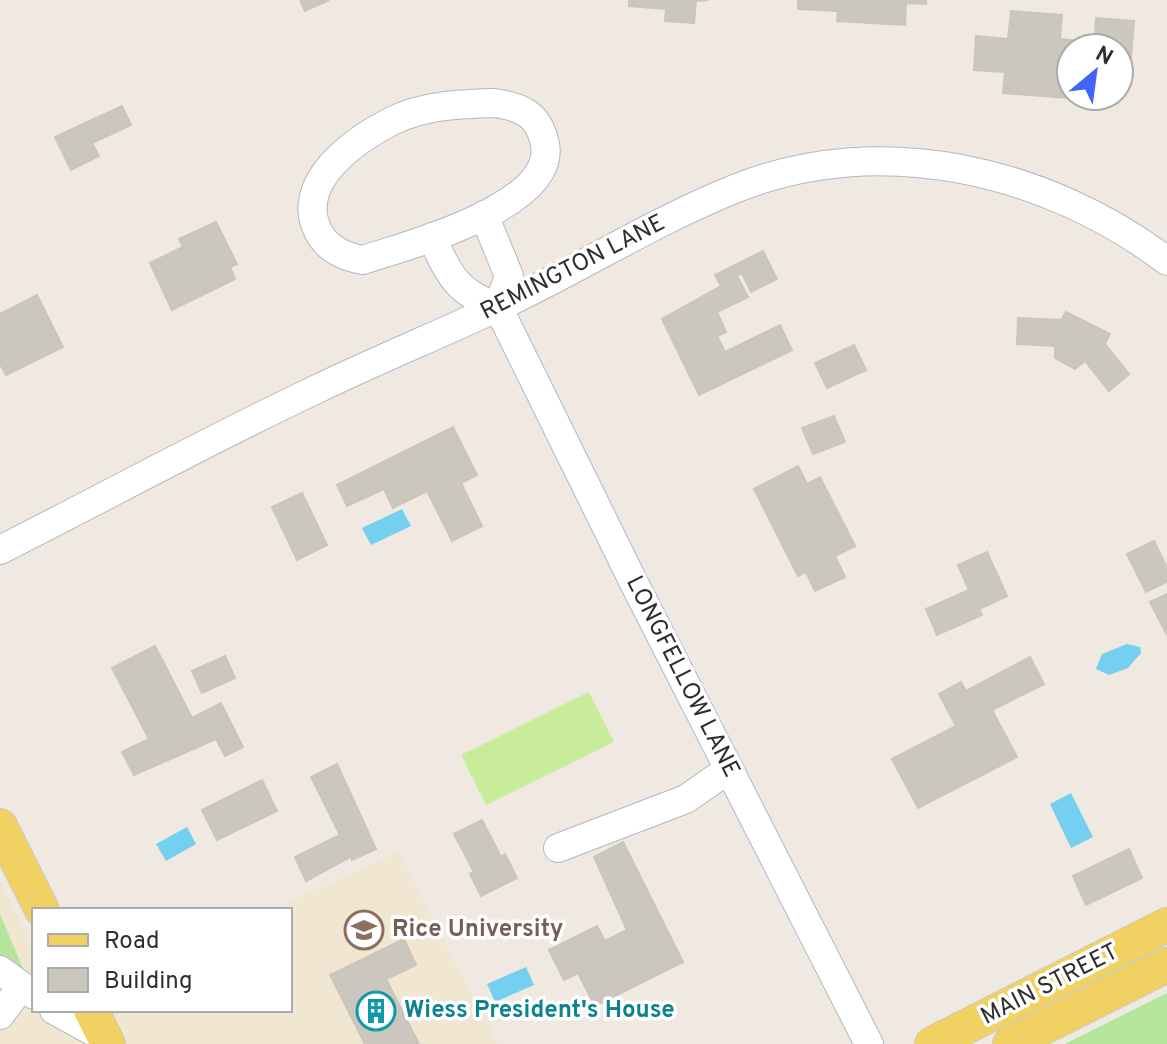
<svg xmlns="http://www.w3.org/2000/svg" width="1167" height="1044" font-family="Overpass,sans-serif">
	<rect width="100%" height="100%" fill="#efe9e1"/>
	<path fill="#f0e6d1" d="M398 851 498 1044H0V881L34 949V1010H290V910H274Z"/>
	<g fill="#b6e59e">
		<path d="M0 914 27 978 0 958Z"/>
		<path d="M1167 993V1044H1065Z"/>
	</g>
	<path fill="#c9ec9a" d="M589 692 614 742 486 805 461 755Z"/>
	<g fill="#75cff0">
		<path d="M402 509 411 526 371 545 362 528Z"/>
		<path d="M1127 644 1140 647 1141 653 1128 668 1109 675 1096 669 1102 654Z"/>
		<path d="M1071 793 1093 837 1071 848 1050 804Z"/>
		<path d="M187 827 196 844 166 861 156 844Z"/>
		<path d="M526 967 534 985 495 1002 487 984Z"/>
	</g>
	<g fill="#cbc7bf" stroke="#cbc5ba" stroke-width="2">
		<path d="M300 0H329L305 11Z"/>
		<path d="M629 0H708L696 1 694 23 665 21 666 9 629 6Z"/>
		<path d="M798 0H926V4L906 3 905 25 837 21 838 11 798 9Z"/>
		<path d="M1011 11 1062 15 1060 39 1080 41 1079 48H1071V96H1094V100L1003 93 1005 72 974 70 976 36 1008 39Z"/>
		<path d="M1096 18 1134 21 1129 82 1119 81V48H1094Z"/>
		<path d="M122 106 131 125 92 143 99 156 71 170 55 137Z"/>
		<path d="M216 222 237 264 230 267 235 279 172 310 150 263 183 247 179 239Z"/>
		<path d="M763 251 777 279 751 292 742 273 737 276 748 297 717 312 726 332 717 336 725 352 780 325 792 350 699 395 662 319 721 286 715 275Z"/>
		<path d="M37 295 63 347 6 375 0 364V314Z"/>
		<path d="M1066 312 1110 334 1105 344 1129 374 1109 391 1085 361 1075 369 1055 358V346L1017 344 1018 318 1061 320Z"/>
		<path d="M854 345 866 370 827 388 815 363Z"/>
		<path d="M834 416 845 442 813 454 802 428Z"/>
		<path d="M453 427 477 475 461 483 482 526 452 541 427 491 393 508 384 489 347 506 337 485Z"/>
		<path d="M798 466 807 484 820 477 855 546 835 556 845 577 815 591 806 572 798 576 754 489Z"/>
		<path d="M302 493 327 545 297 560 272 507Z"/>
		<path d="M1154 541 1167 568V582L1146 592 1127 554Z"/>
		<path d="M987 552 1007 596 979 609 982 615 937 635 926 609 969 590 958 565Z"/>
		<path d="M1167 594V635L1150 602Z"/>
		<path d="M155 646 192 718 221 703 243 747 225 756 216 739 134 775 122 752 149 739 112 668Z"/>
		<path d="M225 656 235 678 202 693 192 671Z"/>
		<path d="M1030 657 1044 684 992 710 1017 757 918 808 892 759 956 726 939 694 961 682 966 691Z"/>
		<path d="M337 764 376 849 352 860V856L306 881 295 857 340 835 311 777Z"/>
		<path d="M262 780 277 811 217 840 202 810Z"/>
		<path d="M482 820 501 857 505 854 517 878 481 896 470 874 474 872 454 834Z"/>
		<path d="M623 842 683 962 595 1006 578 973 564 980 549 950 597 926 605 941 627 930 594 857Z"/>
		<path d="M1129 849 1142 878 1086 905 1073 876Z"/>
		<path d="M404 939 416 965 386 979 419 1044H365L330 975Z"/>
	</g>
	<g fill="none" stroke-linecap="round" stroke-linejoin="round">
		<defs>
			<g id="minor">
				<path d="M495 103C520 107 537 113 544 140 563 205 408 245 363 260 345 257 327 249 318 231 294 183 353 141 392 121 424 105 460 104 495 103Z"/>
				<path d="M484 215 509 276 498 307"/>
				<path d="M432 237C449 275 457 293 498 307"/>
				<path d="M498 307 633 581 869 1044"/>
				<path d="M0 550C105 497 209 440 315 390 375 361 436 336 496 308 578 270 654 221 737 188 881 131 1047 170 1167 261"/>
				<path d="M558 848 686 799 729 769"/>
				<path d="M0 970 34 995"/>
				<path d="M54 1010 105 1038"/>
				<path d="M0 1015 22 986"/>
			</g>
			<g id="major">
				<path d="M0 826 42 910"/>
				<path d="M91 1010 108 1044"/>
				<path d="M932 1044 1167 925"/>
				<path d="M1010 1044 1167 965"/>
			</g>
		</defs>
		<use href="#minor" stroke="#b4b7c1" stroke-width="30"/>
		<use href="#major" stroke="#c9c9c9" stroke-width="36"/>
		<use href="#minor" stroke="#fff" stroke-width="28"/>
		<use href="#major" stroke="#f2d163" stroke-width="34"/>
	</g>
	<defs>
		<symbol id="university-ring" viewBox="-11 -11 22 22"><circle r="9.5" fill="#fff" stroke="#8d6e63" stroke-width="1.5"/><path d="M0-5L7-2L0 1L-7-2ZM-4 1L0 2.5L4 1V4Q0 6-4 4Z" fill="#8d6e63"/></symbol>
		<symbol id="building-ring" viewBox="-11 -11 22 22"><circle r="9.5" fill="#fff" stroke="#0f9aa8" stroke-width="1.5"/><path d="M-4-6H4V6H1V3H-1V6H-4ZM-2.5-4.3h1.7v1.8h-1.7ZM.8-4.3h1.7v1.8H.8ZM-2.5-1h1.7V.8h-1.7ZM.8-1h1.7V.8H.8Z" fill="#0f9aa8"/></symbol>
	</defs>
	<g fill-rule="evenodd">
		<use href="#university-ring" x="342" y="908" width="44" height="44"/>
		<use href="#building-ring" x="354" y="989" width="44" height="44"/>
	</g>
	<g text-anchor="middle" dominant-baseline="central" stroke-width="7" stroke-linejoin="round" paint-order="stroke">
		<g font-size="24" fill="#2e2e2e" stroke="#fff">
			<text transform="translate(573 268) rotate(-27)">REMINGTON LANE</text>
			<text transform="translate(682 677) rotate(63)">LONGFELLOW LANE</text>
			<text transform="translate(1050 985) rotate(-27)">MAIN STREET</text>
		</g>
		<g font-size="24" font-weight="bold" fill="#785e54" stroke="#fff" text-anchor="start">
			<text x="392" y="930">Rice University</text>
		</g>
		<g font-size="24" font-weight="bold" fill="#0d838f" stroke="#fff" text-anchor="start">
			<text x="404" y="1011">Wiess President's House</text>
		</g>
	</g>
	<rect x="32" y="908" width="260" height="104" fill="#ffffff" stroke="#ababab" stroke-width="2"/>
	<rect x="48" y="934" width="40" height="12" fill="#f2d163" stroke="#ababab" stroke-width="2"/>
	<text x="104" y="948" font-size="24" fill="#2e2e2e">Road</text>
	<rect x="48" y="968" width="40" height="24" fill="#cbc7bf" stroke="#ababab" stroke-width="2"/>
	<text x="104" y="988" font-size="24" fill="#2e2e2e">Building</text>
	<g transform="translate(1095 72) rotate(29)"><circle r="38" fill="#ffffff" stroke="#ababab" stroke-width="2"/>
	<path d="M0-6L14 30L0 20L-14 30Z" fill="#4264fb"/>
	<text y="-12" font-size="22" font-weight="bold" text-anchor="middle" fill="#2e2e2e">N</text>
	</g>
</svg>
